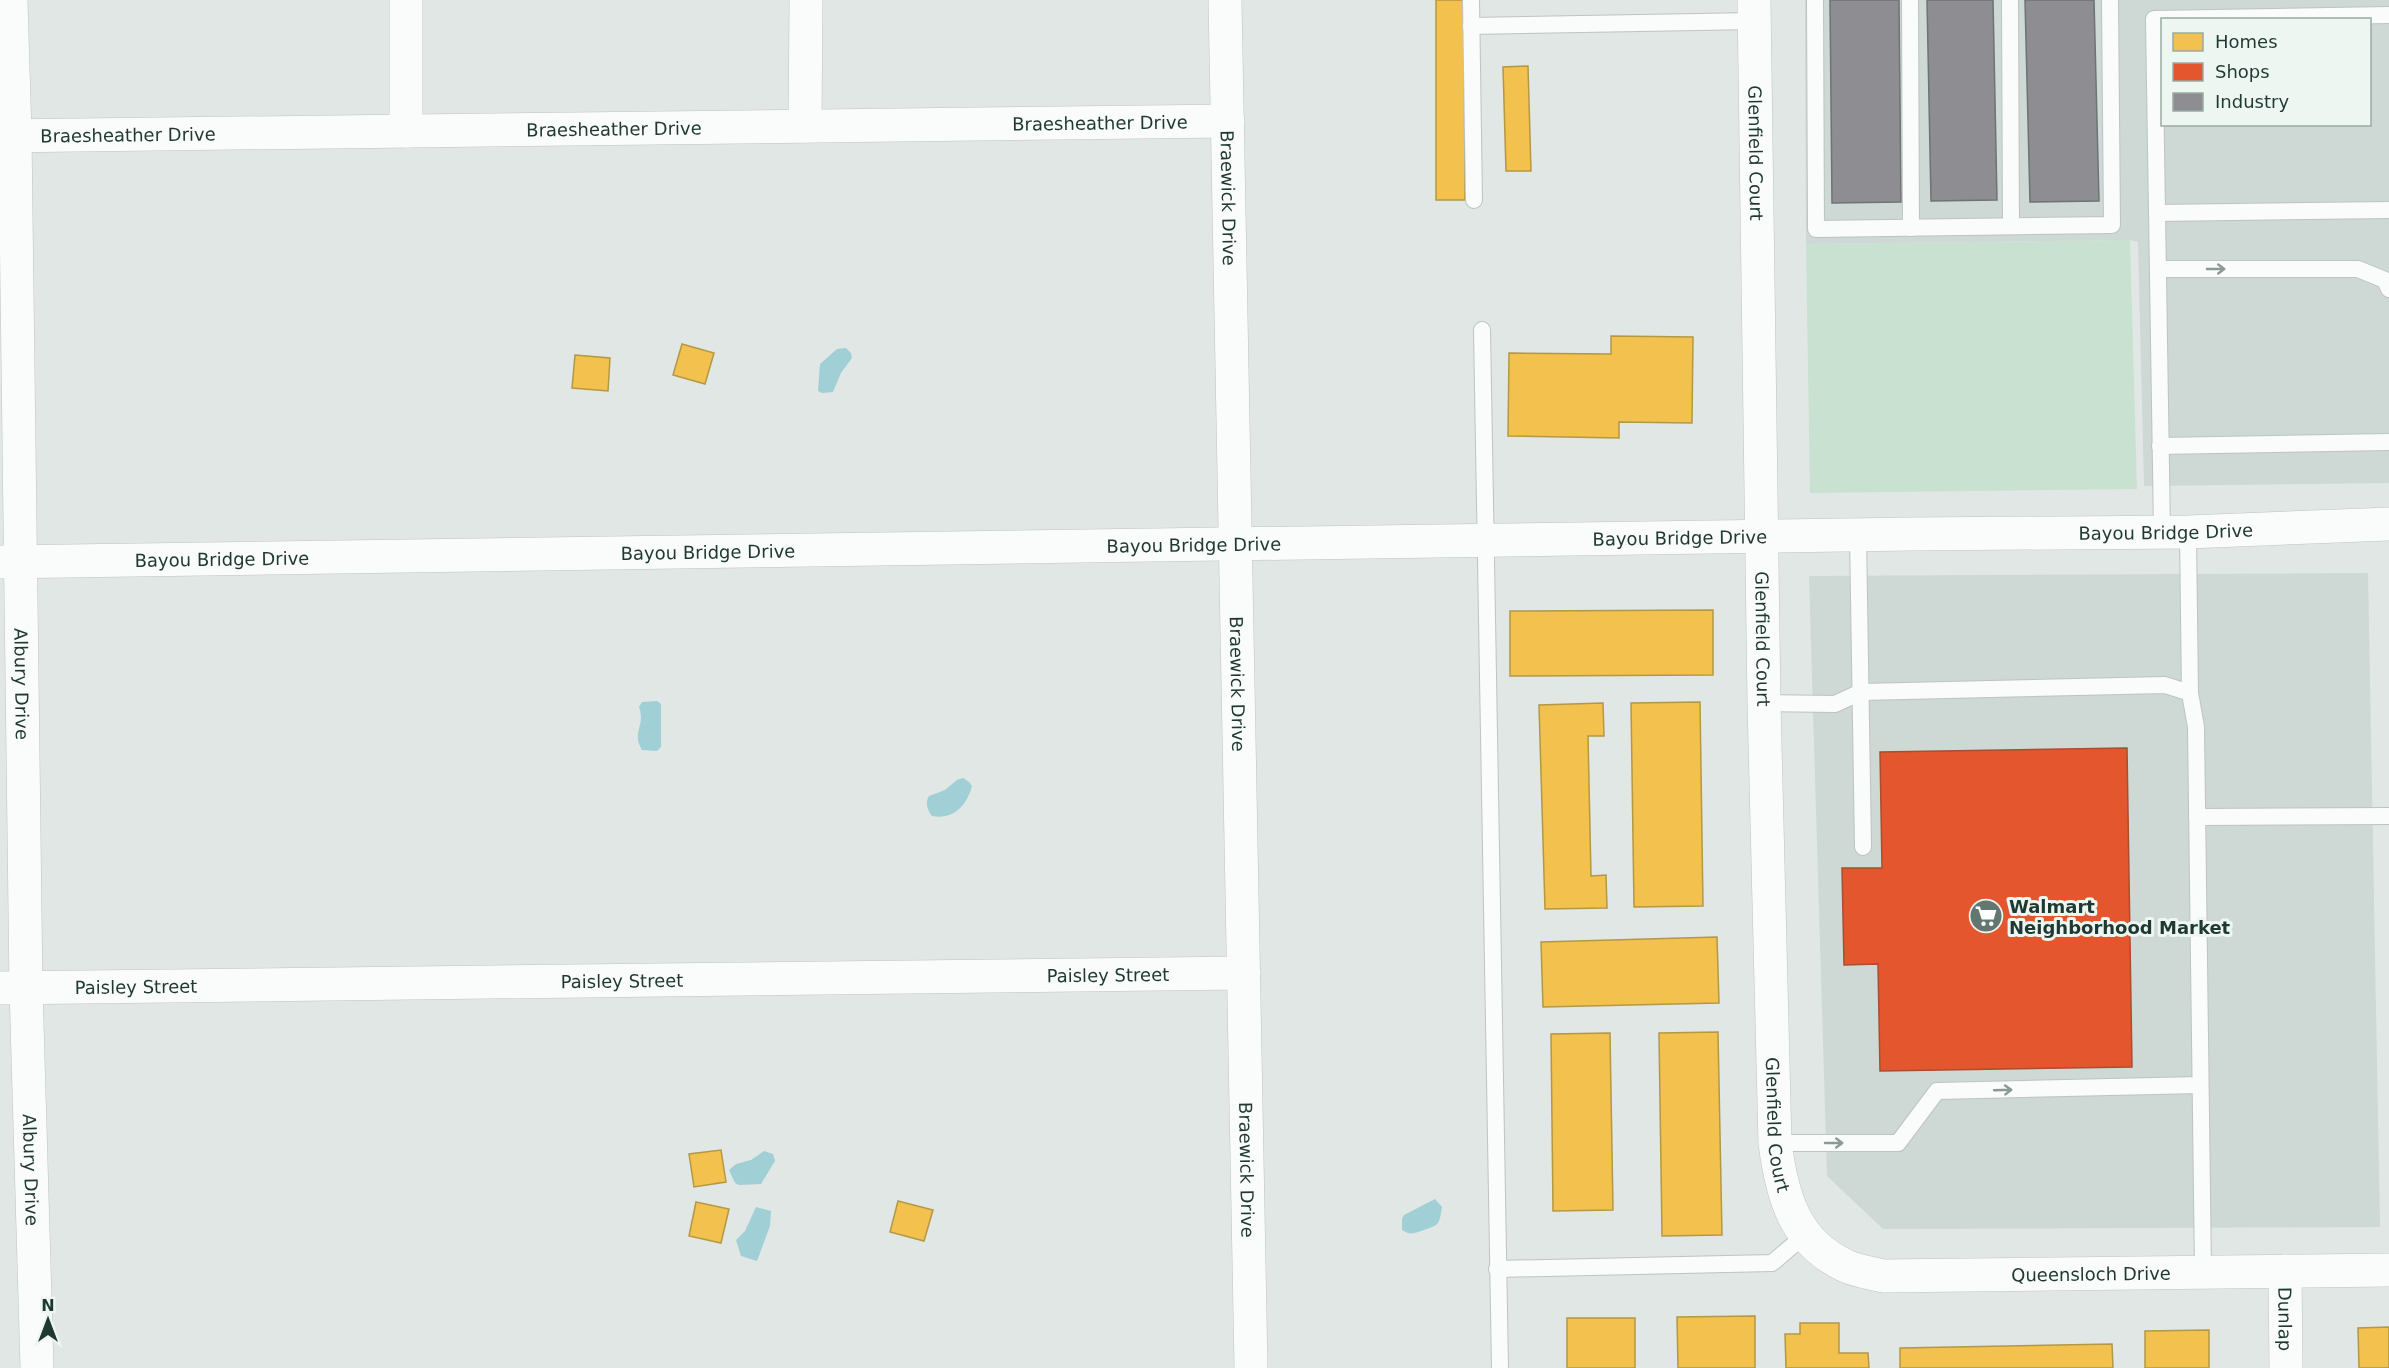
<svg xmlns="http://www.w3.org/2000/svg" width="2389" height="1368" font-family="'DejaVu Sans',sans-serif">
	<rect width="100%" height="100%" fill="#e1e7e4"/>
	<g fill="#ced8d4" fill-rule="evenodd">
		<path d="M1805 0H2389V483L2144 486 2138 242 2130 240 1806 244ZM2162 20H2370V124H2162Z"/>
		<path d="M2368 573 2380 1227 1883 1229 1827 1176 1809 576Z"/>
	</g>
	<path fill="#c9e1d0" d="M2130 240 2137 489 1810 493 1806 244Z"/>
	<g fill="#a0cfd6">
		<path d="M846 348 851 353 852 358 841 373 833 392 822 393 818 391 820 364 837 349Z"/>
		<path d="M657 701 661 704V747L657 751 642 750C631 731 646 727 639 707L642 702Z"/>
		<path d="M963 778 969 782 972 786C967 805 954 820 932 816 927 809 925 803 929 796L945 790 957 780Z"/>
		<path d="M764 1151 773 1154 775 1161 761 1184 739 1185 735 1183 729 1170 736 1164 751 1160Z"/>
		<path d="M1435 1199 1442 1207C1439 1227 1438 1225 1421 1231 1412 1234 1410 1235 1402 1230V1219L1404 1215Z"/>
		<path d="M756 1207 771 1211 770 1226 757 1261 741 1256 736 1240 745 1231Z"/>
	</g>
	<g fill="#f2c14e" stroke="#b39846" stroke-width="1.5">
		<path d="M1436 0H1464L1465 200H1436Z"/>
		<path d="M1528 66 1531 171H1506L1503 67Z"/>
		<path d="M1611 336 1693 337 1692 423 1619 422V438L1508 436 1509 353 1611 354Z"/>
		<path d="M682 344 714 353 705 384 673 375Z"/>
		<path d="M575 355 610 358 608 391 572 388Z"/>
		<path d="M1713 610V675L1510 676V611Z"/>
		<path d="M1700 702 1703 906 1634 907 1631 703Z"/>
		<path d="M1603 703 1604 736H1588L1591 876 1606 875 1607 908 1545 909 1539 705Z"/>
		<path d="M1717 937 1719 1003 1543 1007 1541 942Z"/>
		<path d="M1718 1032 1722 1235 1662 1236 1659 1033Z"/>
		<path d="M1610 1033 1613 1210 1553 1211 1551 1034Z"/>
		<path d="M721 1150 726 1182 694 1187 689 1154Z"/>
		<path d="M898 1201 933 1210 924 1241 890 1232Z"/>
		<path d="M696 1202 729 1209 721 1243 689 1236Z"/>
		<path d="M1755 1316V1368H1678L1677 1317Z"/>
		<rect x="1567" y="1318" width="68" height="50"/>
		<path d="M1800 1323H1839V1353H1868L1869 1368H1786L1785 1334H1800Z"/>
		<path d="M2389 1327V1368H2359L2358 1328Z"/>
		<path d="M2209 1330V1368H2145V1331Z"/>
		<path d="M2112 1344 2113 1368H1900V1348Z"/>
	</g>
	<path fill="#e4572e" stroke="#a94e2f" stroke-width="1.5" d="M2127 748 2132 1067 1880 1071 1878 964 1844 965 1842 868H1882L1880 752Z"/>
	<g fill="#8d8d92" stroke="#6c7475" stroke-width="1.5">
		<path d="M1830 0H1899L1901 202 1832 203Z"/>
		<path d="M1927 0H1993L1997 200 1931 201Z"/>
		<path d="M2025 0H2094L2099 201 2030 202Z"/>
	</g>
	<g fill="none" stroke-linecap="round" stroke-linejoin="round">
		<defs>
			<g id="lane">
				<path d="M1471 0 1474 200"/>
				<path d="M1815 0 1816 229 2112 225 2110 0"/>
				<path d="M1910 0 1911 228"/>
				<path d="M2010 0 2011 226"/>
				<path d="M1471 26 1755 21"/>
				<path d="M2157 213 2389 210"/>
				<path d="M2158 269H2358L2385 280 2389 289"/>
				<path d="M1482 330 1500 1368"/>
				<path d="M2160 446 2389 442"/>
				<path d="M2162 532 2154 19 2389 15"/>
				<path d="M2188 532 2190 693 2196 727 2203 1271"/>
				<path d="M1858 535 1863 847"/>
				<path d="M1764 703 1835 704 1861 692 2165 685 2190 693"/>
				<path d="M2197 817 2389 816"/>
				<path d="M1775 1143H1898L1937 1091 2200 1085"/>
				<path d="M1497 1269 1772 1263 1805 1235"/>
			</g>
			<g id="street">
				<path id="s1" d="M11 0 15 135 26 988 37 1368"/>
				<path d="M406 0V131"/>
				<path id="s2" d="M1225 0 1251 1368"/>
				<path id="s3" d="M1754 0 1764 703 1775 1143C1782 1196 1794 1242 1846 1266 1857 1271 1871 1273 1883 1276L2389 1270"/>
				<path d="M805 126 806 0"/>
				<path id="s4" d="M0 136 1228 121"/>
				<path id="s5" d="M0 562 1911 534 2188 532 2389 524"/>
				<path id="s6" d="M0 988 1244 973"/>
				<path id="s7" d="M2285 1271 2286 1368"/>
			</g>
		</defs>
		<use href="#lane" stroke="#bec4c1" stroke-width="18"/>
		<use href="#street" stroke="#bec4c1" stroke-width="34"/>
		<use href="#lane" stroke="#fafbfb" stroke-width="16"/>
		<use href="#street" stroke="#fafbfb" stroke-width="33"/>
	</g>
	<defs><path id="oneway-shaft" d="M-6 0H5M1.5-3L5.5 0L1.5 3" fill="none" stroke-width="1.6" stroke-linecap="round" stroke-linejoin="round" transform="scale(1.5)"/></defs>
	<g stroke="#8c9a96">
		<use href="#oneway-shaft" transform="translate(2216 269)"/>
		<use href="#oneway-shaft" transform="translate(2003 1090) rotate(-2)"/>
		<use href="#oneway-shaft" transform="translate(1834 1143)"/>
	</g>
	<defs>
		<symbol id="supermarket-disc" viewBox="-11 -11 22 22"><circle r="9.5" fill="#637670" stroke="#eef6f2"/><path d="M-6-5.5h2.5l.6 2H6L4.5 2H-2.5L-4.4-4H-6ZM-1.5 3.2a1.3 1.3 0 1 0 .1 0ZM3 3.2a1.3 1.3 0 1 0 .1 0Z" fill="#fff"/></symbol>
	</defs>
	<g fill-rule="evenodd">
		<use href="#supermarket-disc" x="1967" y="897" width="38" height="38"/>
	</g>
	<g text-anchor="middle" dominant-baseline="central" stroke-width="6" stroke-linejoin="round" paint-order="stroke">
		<g font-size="18" fill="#1f3932" stroke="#eef6f2">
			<text stroke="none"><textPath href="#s4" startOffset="1100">Braesheather Drive</textPath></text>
			<text stroke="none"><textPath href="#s4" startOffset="614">Braesheather Drive</textPath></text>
			<text stroke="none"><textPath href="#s4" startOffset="128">Braesheather Drive</textPath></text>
			<text stroke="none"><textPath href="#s3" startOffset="153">Glenfield Court</textPath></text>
			<text stroke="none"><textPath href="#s2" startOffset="198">Braewick Drive</textPath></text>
			<text stroke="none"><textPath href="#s5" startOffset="2166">Bayou Bridge Drive</textPath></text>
			<text stroke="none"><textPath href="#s5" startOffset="1680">Bayou Bridge Drive</textPath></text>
			<text stroke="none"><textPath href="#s5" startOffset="1194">Bayou Bridge Drive</textPath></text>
			<text stroke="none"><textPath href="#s5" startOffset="708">Bayou Bridge Drive</textPath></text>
			<text stroke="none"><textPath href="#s5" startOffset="222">Bayou Bridge Drive</textPath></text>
			<text stroke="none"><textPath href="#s3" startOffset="639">Glenfield Court</textPath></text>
			<text stroke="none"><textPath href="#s1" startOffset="684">Albury Drive</textPath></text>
			<text stroke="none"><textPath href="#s2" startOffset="684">Braewick Drive</textPath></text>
			<text stroke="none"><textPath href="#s6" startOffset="1108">Paisley Street</textPath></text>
			<text stroke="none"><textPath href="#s6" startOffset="622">Paisley Street</textPath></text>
			<text stroke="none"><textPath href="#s6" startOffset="136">Paisley Street</textPath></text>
			<text stroke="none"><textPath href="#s3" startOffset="1125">Glenfield Court</textPath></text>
			<text stroke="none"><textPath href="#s1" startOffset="1170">Albury Drive</textPath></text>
			<text stroke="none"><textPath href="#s2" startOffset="1170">Braewick Drive</textPath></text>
			<text stroke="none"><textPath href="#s3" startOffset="1539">Queensloch Drive</textPath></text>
			<text stroke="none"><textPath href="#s7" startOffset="48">Dunlap</textPath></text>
		</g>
		<g font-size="18" font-weight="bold" fill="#1f3932" stroke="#eef6f2" text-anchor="start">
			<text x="2009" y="906">Walmart<tspan x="2009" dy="21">Neighborhood Market</tspan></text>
		</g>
	</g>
	<rect x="2161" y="18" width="210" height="108" fill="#eef6f2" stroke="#9baaa5" stroke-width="1.5"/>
	<rect x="2173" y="33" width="30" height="18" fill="#f2c14e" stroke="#9baaa5" stroke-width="1.5"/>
	<text x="2215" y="48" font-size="18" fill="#1f3932">Homes</text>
	<rect x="2173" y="63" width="30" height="18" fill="#e4572e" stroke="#9baaa5" stroke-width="1.5"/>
	<text x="2215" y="78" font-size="18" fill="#1f3932">Shops</text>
	<rect x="2173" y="93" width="30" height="18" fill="#8d8d92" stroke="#9baaa5" stroke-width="1.5"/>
	<text x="2215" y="108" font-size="18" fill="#1f3932">Industry</text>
	<g transform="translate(48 1320)" stroke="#eef6f2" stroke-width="4.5" paint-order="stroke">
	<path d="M0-4.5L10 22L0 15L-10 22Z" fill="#1f3932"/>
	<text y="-9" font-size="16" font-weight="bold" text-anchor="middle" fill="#1f3932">N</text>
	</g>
</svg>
